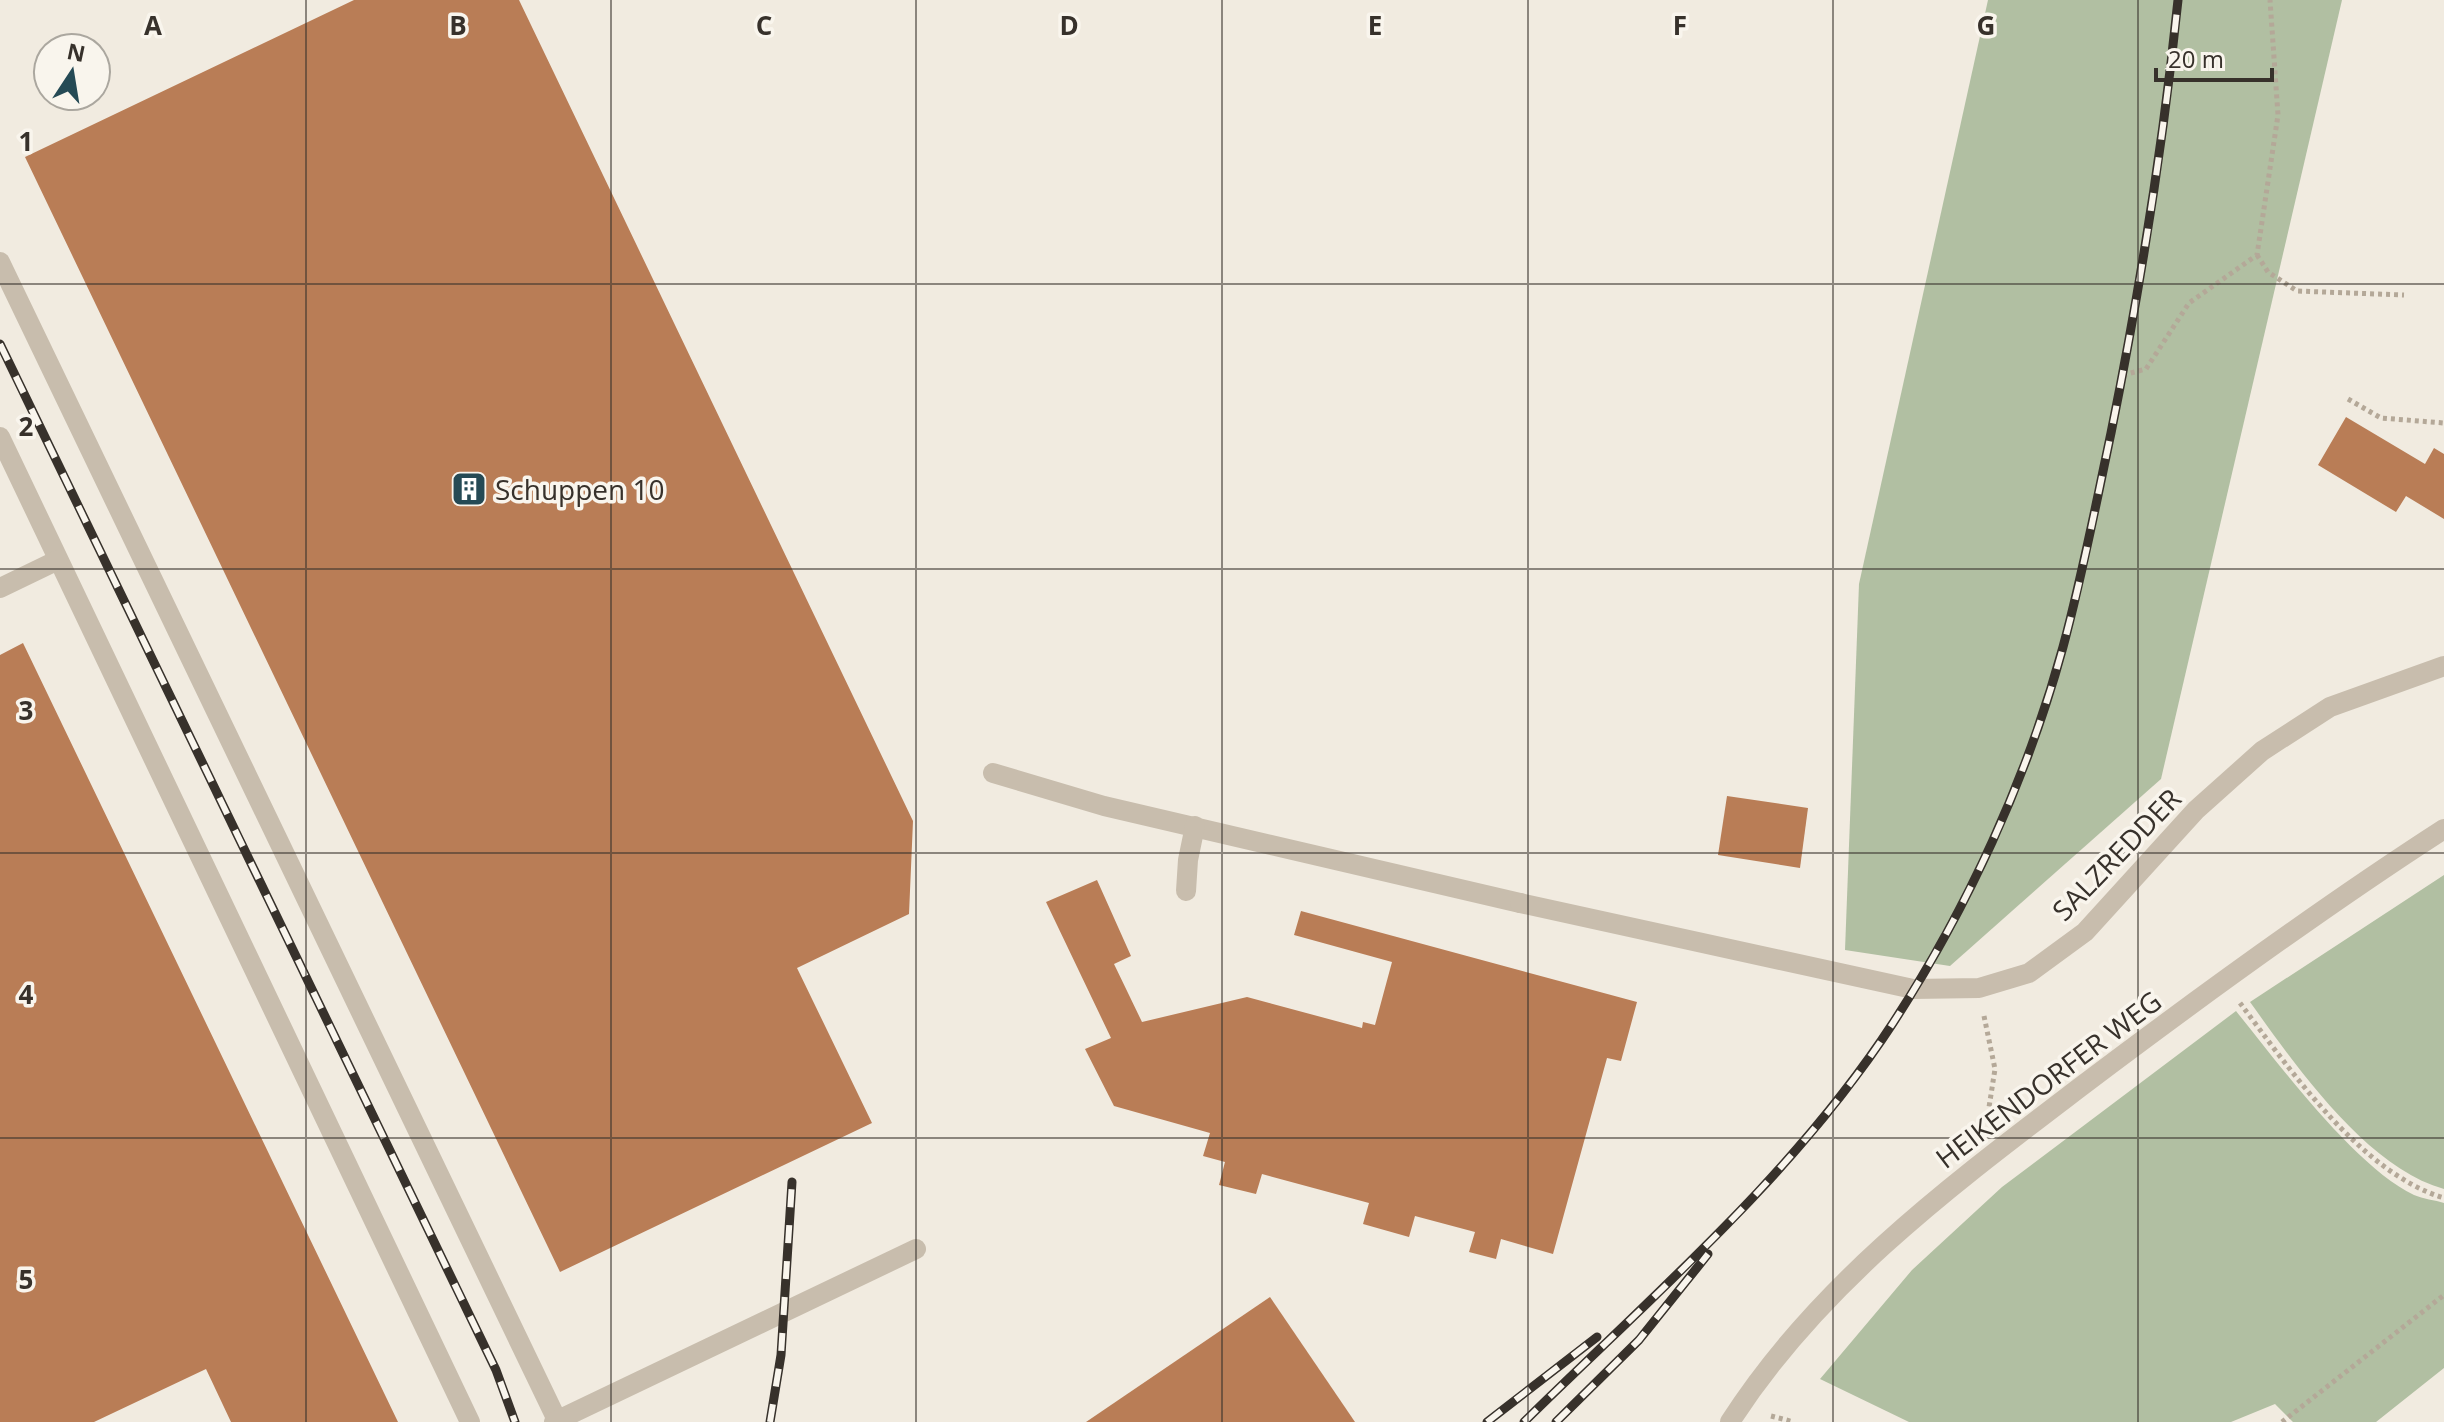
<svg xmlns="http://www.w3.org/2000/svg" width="2444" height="1422" font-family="'Open Sans',sans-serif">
	<rect width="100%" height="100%" fill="#f1ebe0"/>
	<g fill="#b1bfa2">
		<path d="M1988 0H2342L2161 779 1950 966 1845 950 1859 584Z"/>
		<path d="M2444 875V1189C2366 1167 2296 1066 2250 1002Z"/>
		<path d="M2236 1011C2278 1063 2355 1167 2414 1195 2423 1199 2435 1200 2444 1203V1368L2376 1422H2293L2275 1404 2231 1422H1909L1820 1379 1912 1270 2002 1187Z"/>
	</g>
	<g fill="#b97d56">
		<path d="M354 0H519L913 821 909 914 797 968 872 1123 560 1272 25 157Z"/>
		<path d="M2346 417 2425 464 2434 448 2444 454V519L2406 496 2396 512 2318 465Z"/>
		<path d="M23 643 398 1422H231L206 1369 94 1422H0V655Z"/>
		<path d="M1727 796 1808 808 1800 868 1718 855Z"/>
		<path d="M1097 880 1131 956 1114 964 1142 1022 1247 997 1362 1028 1363 1022 1375 1025 1392 962 1294 935 1301 911 1637 1002 1621 1061 1607 1058 1553 1254 1501 1239 1496 1259 1469 1252 1475 1232 1415 1216 1409 1237 1363 1224 1369 1203 1262 1174 1256 1194 1219 1185 1225 1162 1203 1156 1210 1133 1114 1106 1085 1049 1111 1038 1046 902Z"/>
		<path d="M1270 1297 1355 1422H1086Z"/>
	</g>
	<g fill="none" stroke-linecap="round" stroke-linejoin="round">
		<g stroke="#b4a898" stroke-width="5" stroke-dasharray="4 4" stroke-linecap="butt">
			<path d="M2257 255 2268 272 2297 291 2404 295"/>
			<path d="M2123 375 2146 369 2189 303 2257 255 2278 115 2270 0"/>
			<path d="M2348 399 2381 418 2444 423"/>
			<path d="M2240 1003C2291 1071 2361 1173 2444 1198"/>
			<path d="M1984 1016 1995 1069 1987 1120"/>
			<path d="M1771 1416 1794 1422"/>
			<path d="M2282 1422 2444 1295"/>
		</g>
		<g stroke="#c8bdad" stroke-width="20">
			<path d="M0 262 558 1422"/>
			<path d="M0 437 470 1422"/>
			<path d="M0 588 58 560"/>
			<path d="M993 773 1104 806 1520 903"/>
			<path d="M1186 891 1188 860 1195 826"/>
			<path d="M554 1422 916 1249"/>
		</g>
		<g stroke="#c8bdad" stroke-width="20">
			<path d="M1520 903 1913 989 1979 988 2029 973 2085 932 2196 810 2262 751 2330 707 2444 666"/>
			<path d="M1730 1422C1819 1283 1953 1184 2083 1085 2201 996 2320 909 2444 829"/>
		</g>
		<defs>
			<g id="rail">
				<path d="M0 344 496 1370 515 1422"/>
				<path d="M770 1422 781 1355 792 1182"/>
				<path d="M1487 1422 1597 1337"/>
				<path d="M1524 1422C1652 1296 1794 1175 1893 1023 1967 909 2027 779 2063 647 2082 577 2096 504 2111 433 2140 289 2163 146 2178 0"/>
				<path d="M1556 1422 1639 1340 1708 1254"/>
			</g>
		</defs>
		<use href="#rail" stroke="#37312b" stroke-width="9"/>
		<use href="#rail" stroke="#f9f5ed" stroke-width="6" stroke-dasharray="18" stroke-linecap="butt"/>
	</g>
	<path fill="none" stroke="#37312b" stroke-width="2" stroke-opacity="0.55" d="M306 0V1422M611 0V1422M916 0V1422M1222 0V1422M1528 0V1422M1833 0V1422M2138 0V1422M0 284H2444M0 569H2444M0 853H2444M0 1138H2444"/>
	<defs>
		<symbol id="building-square" viewBox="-11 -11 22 22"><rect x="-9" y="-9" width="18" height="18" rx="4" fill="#254a55" stroke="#f9f5ed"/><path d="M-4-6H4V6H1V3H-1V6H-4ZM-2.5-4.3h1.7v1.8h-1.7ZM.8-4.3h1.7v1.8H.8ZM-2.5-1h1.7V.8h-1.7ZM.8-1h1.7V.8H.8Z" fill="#fff"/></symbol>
	</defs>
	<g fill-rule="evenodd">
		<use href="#building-square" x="449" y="469" width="40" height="40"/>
	</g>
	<g text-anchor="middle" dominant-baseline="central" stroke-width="7" stroke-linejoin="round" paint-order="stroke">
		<g font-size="28" fill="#37312b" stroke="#f9f5ed" text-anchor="start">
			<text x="495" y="489">Schuppen 10</text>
		</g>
		<g font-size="28" fill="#37312b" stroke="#f9f5ed">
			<text transform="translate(2116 854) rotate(-46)">SALZREDDER</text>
			<text transform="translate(2048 1079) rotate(-37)">HEIKENDORFER WEG</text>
		</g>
	</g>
	<g font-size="26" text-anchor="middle" font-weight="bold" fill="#37312b" stroke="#f9f5ed" stroke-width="7" stroke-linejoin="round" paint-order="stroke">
		<text x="153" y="35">A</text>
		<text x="458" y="35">B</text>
		<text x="764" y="35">C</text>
		<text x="1069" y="35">D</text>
		<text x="1375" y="35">E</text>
		<text x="1680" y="35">F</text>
		<text x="1986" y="35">G</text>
		<text x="26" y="151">1</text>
		<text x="26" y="436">2</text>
		<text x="26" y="720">3</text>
		<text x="26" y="1004">4</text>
		<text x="26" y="1289">5</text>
	</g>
	<g transform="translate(72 72) rotate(12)"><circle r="38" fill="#f9f5ed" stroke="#aba79f" stroke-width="2"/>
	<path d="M0-6L14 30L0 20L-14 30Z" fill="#254a55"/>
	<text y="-12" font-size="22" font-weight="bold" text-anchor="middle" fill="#37312b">N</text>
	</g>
	<path d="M2156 68v12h116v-12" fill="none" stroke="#37312b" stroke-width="4"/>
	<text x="2168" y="68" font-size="24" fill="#37312b" stroke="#f9f5ed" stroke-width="6" paint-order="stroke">20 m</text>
</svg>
